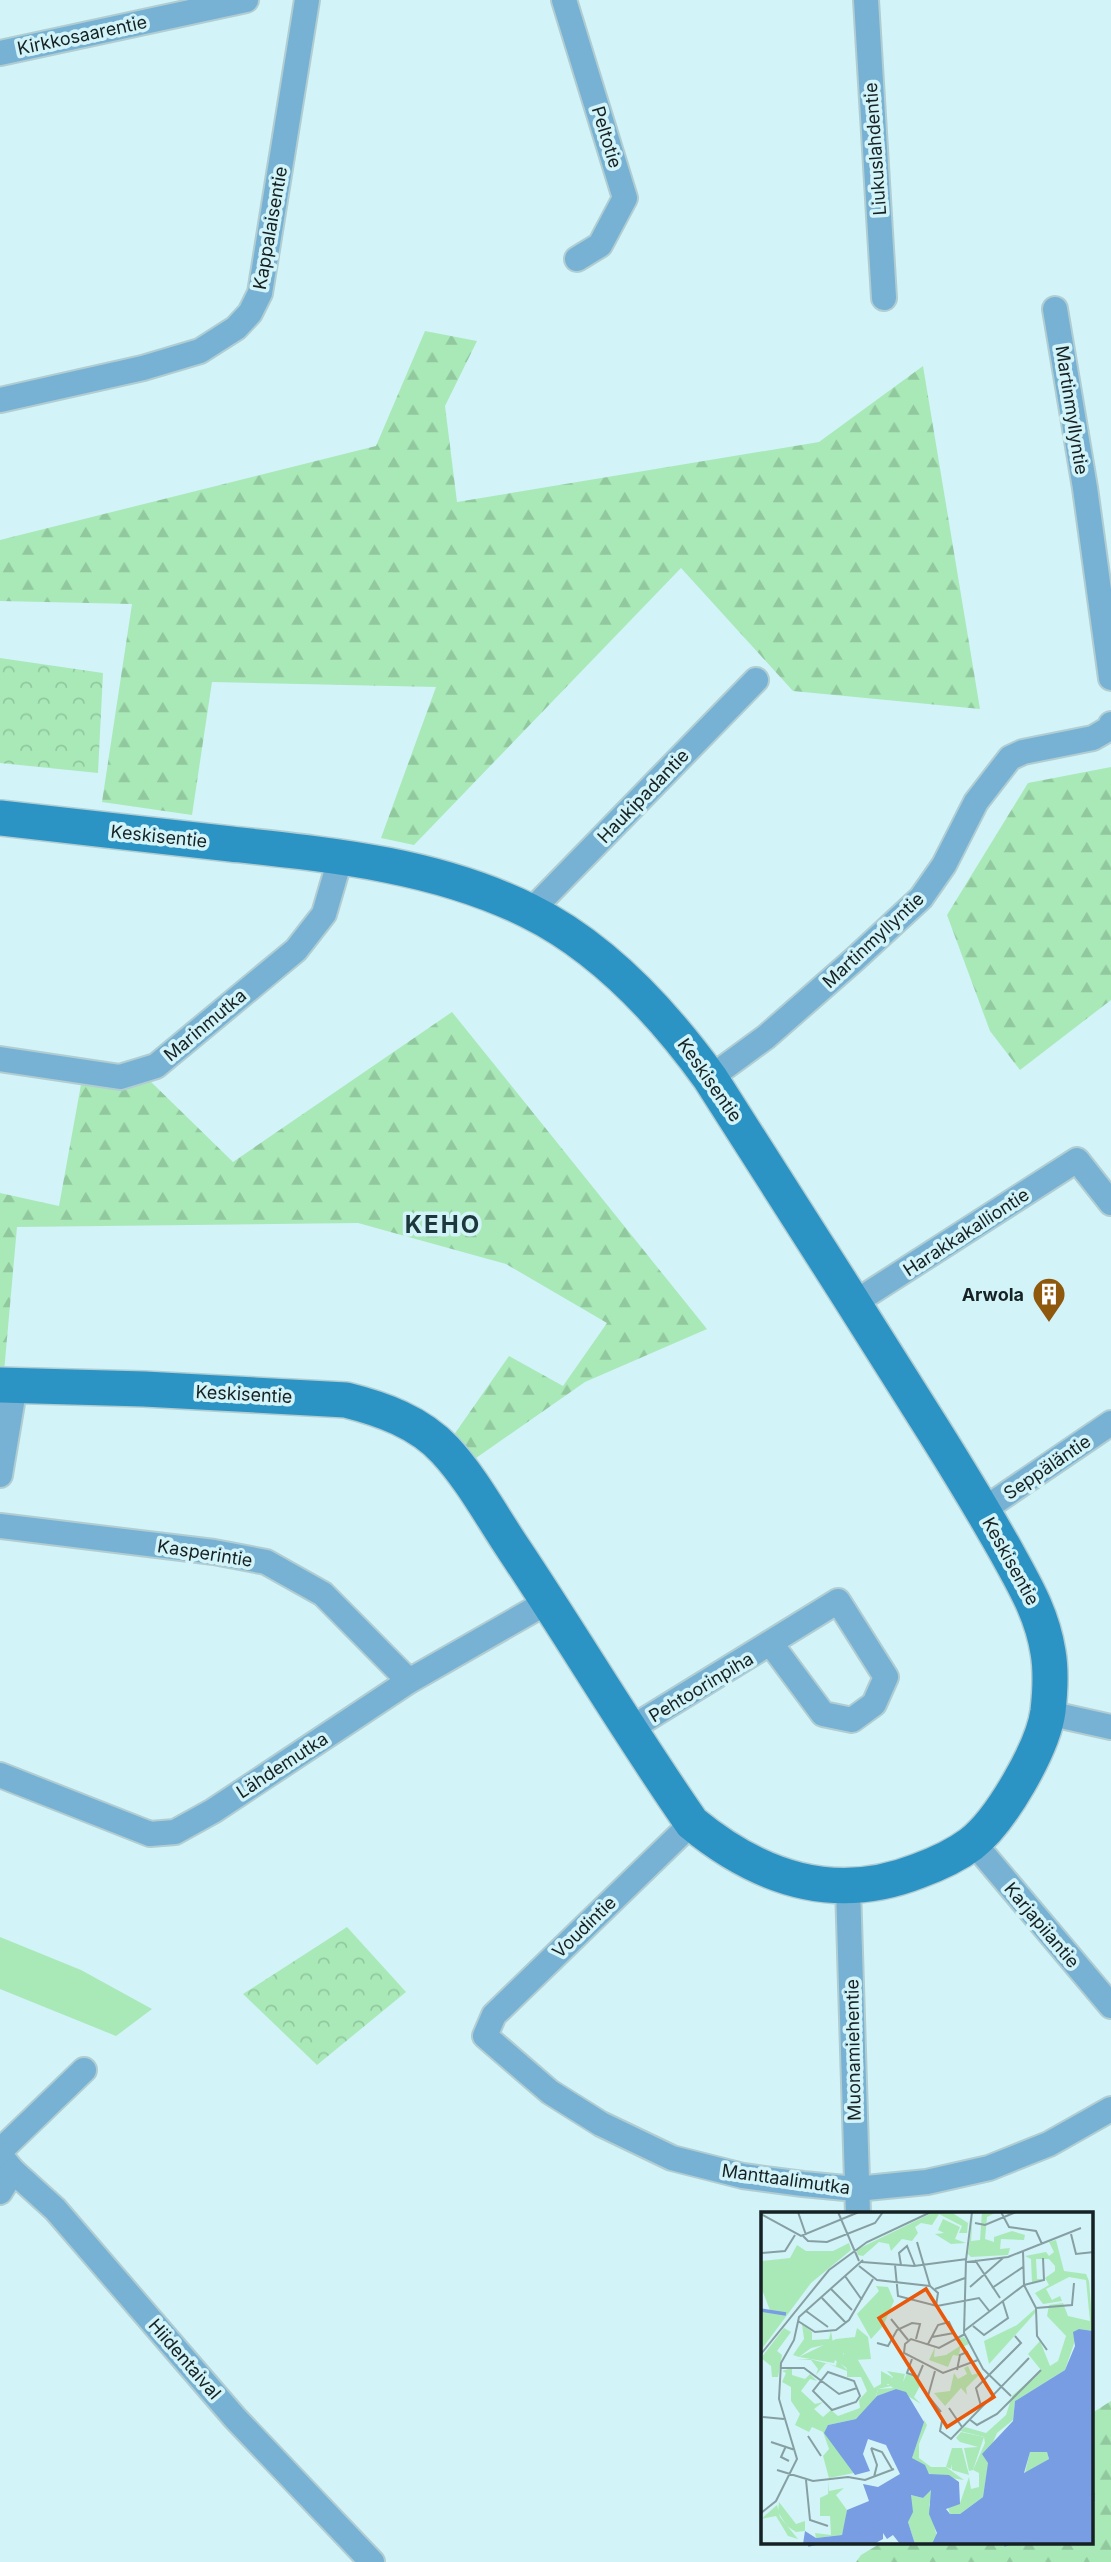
<svg xmlns="http://www.w3.org/2000/svg" width="1111" height="2562" font-family="Inter,sans-serif">
	<defs>
		<pattern id="forest-firs" width="22" height="20" patternUnits="userSpaceOnUse" patternTransform="scale(1.75)"><rect width="22" height="20" fill="#a9e9b8"/><path d="M5 1l3.5 6h-7zM16 11l3.5 6h-7z" fill="#91c89e"/></pattern>
		<pattern id="park-crowns" width="20" height="18" patternUnits="userSpaceOnUse" patternTransform="scale(1.75)"><rect width="20" height="18" fill="#a9e9b8"/><path d="M2 6a3 3 0 1 1 6 0M12 15a3 3 0 1 1 6 0" fill="none" stroke="#91c89e"/></pattern>
	</defs>
	<rect width="100%" height="100%" fill="#d2f3f8"/>
	<path fill="#a9e9b8" d="M0 1937 81 1970 152 2009 116 2036 0 1989Z"/>
	<g fill="url(#forest-firs)">
		<path d="M425 331 477 341 445 406 457 502 819 442 923 366 980 709 793 691 681 568 414 845 381 838 436 687 212 682 192 815 102 802 132 604 0 601V540L376 446Z"/>
		<path d="M1111 767V1000L1020 1070 990 1031 947 915 1028 783Z"/>
		<path d="M452 1012 707 1329 585 1382 476 1458 461 1472 444 1449 509 1356 563 1386 607 1323 506 1264 358 1223 17 1227 4 1372H0V1193L59 1206 82 1079H148L233 1162Z"/>
		<path d="M1111 2401V2562H856L861 2555 881 2543H1092V2413Z"/>
	</g>
	<g fill="url(#park-crowns)">
		<path d="M0 658 103 673 98 773 0 763Z"/>
		<path d="M347 1927 406 1992 317 2065 243 1994Z"/>
	</g>
	<g fill="none" stroke-linecap="round" stroke-linejoin="round">
		<defs>
			<g id="street">
				<path d="M564 0 625 198 600 245 577 259"/>
				<path d="M866 0 884 298"/>
				<path d="M0 53 246 0"/>
				<path d="M1055 309 1085 488 1111 678"/>
				<path d="M0 400 143 368 200 351 236 328 250 313 260 293 307 0"/>
				<path d="M530 912 756 680"/>
				<path d="M0 1059 120 1077 156 1066 296 950 324 914 341 856"/>
				<path d="M710 1078 766 1037 855 959 921 898 944 865 976 802 1010 758 1023 752 1093 738 1110 728 1111 724"/>
				<path d="M854 1303 1077 1160 1111 1203"/>
				<path d="M0 1475 15 1385"/>
				<path d="M983 1510 1111 1423"/>
				<path d="M0 1526 214 1552 266 1562 323 1594 409 1681"/>
				<path d="M1048 1713 1111 1727"/>
				<path d="M630 1729 838 1601 886 1677 874 1704 852 1720 823 1714 771 1644"/>
				<path d="M0 1775 150 1834 175 1832 213 1811 409 1681 549 1601"/>
				<path d="M692 1823 494 2015 485 2036 550 2092 601 2124 672 2158 743 2176 803 2184 856 2189 927 2182 989 2168 1049 2144 1111 2109"/>
				<path d="M973 1842 1111 2006"/>
				<path d="M848 1887 858 2214"/>
				<path d="M0 2151 84 2070"/>
				<path d="M0 2155 13 2171 55 2209 235 2418 372 2562"/>
				<path d="M0 2192 13 2171"/>
			</g>
			<path id="secondary" d="M0 818C77 827 154 835 231 844 333 855 436 865 529 911 602 947 663 1013 710 1078 785 1195 860 1313 934 1431 959 1471 984 1512 1007 1553 1025 1586 1042 1614 1048 1652 1051 1669 1050 1693 1048 1711 1043 1748 1001 1821 971 1844 955 1856 937 1864 918 1871 834 1904 759 1878 692 1823 630 1734 575 1641 515 1551 492 1517 472 1479 445 1450 419 1422 382 1409 346 1400L144 1389 0 1385"/>
		</defs>
		<use href="#street" stroke="#b0cdd2" stroke-width="28"/>
		<use href="#secondary" stroke="#b0cdd2" stroke-width="38"/>
		<use href="#street" stroke="#77b1d3" stroke-width="24"/>
		<use href="#secondary" stroke="#2c93c5" stroke-width="35"/>
	</g>
	<defs>
		<symbol id="building-pin" viewBox="-11 -11 22 30"><path d="M0 17L-7.5 6A9.5 9.5 0 1 1 7.5 6Z" fill="#8f590d" stroke="#d2f3f8"/><path d="M-4-6H4V6H1V3H-1V6H-4ZM-2.5-4.3h1.7v1.8h-1.7ZM.8-4.3h1.7v1.8H.8ZM-2.5-1h1.7V.8h-1.7ZM.8-1h1.7V.8H.8Z" fill="#fff"/></symbol>
	</defs>
	<g fill-rule="evenodd">
		<use href="#building-pin" x="1030" y="1275" width="38" height="52"/>
	</g>
	<g text-anchor="middle" dominant-baseline="central" stroke-width="7" stroke-linejoin="round" paint-order="stroke">
		<g font-size="18" fill="#152123" stroke="#d2f3f8">
			<text transform="translate(82 35) rotate(-12)">Kirkkosaarentie</text>
			<text transform="translate(607 137) rotate(73)">Peltotie</text>
			<text transform="translate(875 149) rotate(-94)">Liukuslahdentie</text>
			<text transform="translate(270 228) rotate(-80)">Kappalaisentie</text>
			<text transform="translate(1072 410) rotate(81)">Martinmyllyntie</text>
			<text transform="translate(643 796) rotate(-46)">Haukipadantie</text>
			<text transform="translate(159 836) rotate(6)">Keskisentie</text>
			<text transform="translate(873 940) rotate(-43)">Martinmyllyntie</text>
			<text transform="translate(205 1025) rotate(-40)">Marinmutka</text>
			<text transform="translate(710 1080) rotate(55)">Keskisentie</text>
			<text transform="translate(966 1232) rotate(-33)">Harakkakalliontie</text>
			<text transform="translate(244 1394) rotate(3)">Keskisentie</text>
			<text transform="translate(1047 1467) rotate(-34)">Seppäläntie</text>
			<text transform="translate(205 1553) rotate(9)">Kasperintie</text>
			<text transform="translate(1011 1561) rotate(61)">Keskisentie</text>
			<text transform="translate(701 1687) rotate(-31)">Pehtoorinpiha</text>
			<text transform="translate(282 1765) rotate(-33)">Lähdemutka</text>
			<text transform="translate(1042 1925) rotate(50)">Karjapiiantie</text>
			<text transform="translate(584 1927) rotate(-44)">Voudintie</text>
			<text transform="translate(853 2050) rotate(-91)">Muonamiehentie</text>
			<text transform="translate(786 2179) rotate(8)">Manttaalimutka</text>
			<text transform="translate(185 2359) rotate(49)">Hiidentaival</text>
		</g>
		<g font-size="18" font-weight="bold" fill="#152123" stroke="#d2f3f8" text-anchor="end">
			<text x="1024" y="1294">Arwola</text>
		</g>
		<g font-size="24" font-weight="bold" letter-spacing="2" fill="#1c383c" stroke="#d2f3f8">
			<text x="443" y="1224">KEHO</text>
		</g>
	</g>
	<g transform="translate(761 2212)">
		<rect width="332" height="332" fill="#d2f3f8"/>
		<path d="M182 7 199 15 194 27 205 31 190 32 174 22 183 21 177 18ZM96 116 107 125 110 147 94 148 82 141 87 157 74 148 73 151 38 145 75 127 94 125ZM126 159 144 162 142 170 146 161 156 165 160 172 153 185 160 192 135 177 115 185 117 177 132 176 125 170 132 165ZM18 290 35 312 44 309V319L35 320 26 314 17 300Z" fill="#a9e9b8"/>
		<path d="M173 0H190L207 11 206 21H198L201 14 178 2 171 13 160 11 154 15 157 21 151 29 141 27 130 39 128 32 118 30 102 44 97 43 95 38ZM212 0 210 29 219 28 221 0H236L226 5 224 27 233 30V25L251 19 264 23 263 28 240 27 239 37 249 36 247 43 210 45 207 42ZM295 28 303 59 325 62 328 69 332 119 318 117 304 158 254 189 252 208 236 221 230 235 222 285 199 302H189L186 293 199 291 208 265 210 277 218 275V261L212 258 224 231 223 225 199 219 204 215 225 221 245 203 251 184 280 158 267 142 279 129 289 154 297 149 305 124 286 104 288 93 302 91 307 104 329 109 325 68 308 65 285 77 291 88 299 84 301 89 282 92 274 81 269 84 288 73 284 66 294 59V54L288 47H275L276 67H282L266 72 271 70 270 47 264 44 285 40 288 44 293 40 288 30ZM88 31 90 38 50 71 0 138V98L10 101 0 75V49L29 46 36 33 45 39H72ZM115 74 127 75 133 89 122 114 110 127 96 102 118 79ZM274 97 275 100 228 152 223 129 256 113ZM41 112 51 120V128L68 127 70 119 72 131 50 136 38 145 32 143 43 127ZM23 116 30 120 16 139 21 143 17 165H11L10 154 0 146ZM203 125 208 132 199 136 198 144 192 143 187 155 168 148 174 135 173 145 185 143 199 134 196 127ZM85 140 97 148 113 176 120 172V159L131 165 126 173H135L117 177 113 191 95 207 67 213 93 261 68 266 62 244 68 237 62 220 51 215 48 220 34 213 39 202 30 189V175L21 170 25 161 21 159 31 156V163L44 167 49 162 56 169 49 167 40 179 54 192 62 190 53 197 62 205 70 198 77 204 99 196 98 188 106 179 100 165H86V159L65 151 55 163 57 157 50 148 35 147H49L75 154 76 148 86 158 81 144ZM207 154 211 163 221 160 205 176 206 183 200 176 184 194 173 181 189 179 193 161 197 167 206 162 203 156ZM163 208 166 213 158 232V246L170 255H185L203 268 170 263 151 246ZM269 239 286 240 288 247 264 261ZM68 269V279L83 276 75 283 86 298 85 306 81 323 55 326 54 321 70 323 69 304H59V286L67 282ZM168 278 173 279 168 293 176 325 171 333 154 332 147 310 150 283 162 286ZM16 293 19 305 37 327 27 324 15 304 0 307Z" fill="#a9e9b8"/>
		<path d="M200 220 223 225 212 258 208 259 203 236 217 235 199 230 195 226ZM191 236H201L208 263 191 258V252L190 257 185 255Z" fill="#a9e9b8"/>
		<path d="M318 117 332 119V332H171L176 321 168 302 170 278 162 286 150 283 152 300 147 310 154 332H139L132 323 126 327 122 321V327L113 332H42L44 319 55 326 81 323 86 298 108 289 102 272 117 275 139 262 125 233 107 227 102 242 109 259 94 263 63 221 67 213 95 207 116 184 135 177 145 180 163 210 151 246 164 253 168 262 188 263 198 270 199 292 185 297 189 302H199L222 285 227 251 221 242 252 209 254 189 304 158 314 134 312 120ZM269 240H286L288 247 263 261Z" fill="#789de3" fill-rule="evenodd"/>
		<path fill="none" stroke="#789de3" stroke-width="3.5" d="M0 98 25 102M316 298 333 284M119 310H130L138 317M304 310 333 287M47 333 87 324 126 307 135 311 151 333M243 333 297 314 333 281"/>
		<path fill="none" stroke="#869fa3" stroke-width="2" d="M37 0 45 23M77 0 98 49M240 0 248 15 275 19 281 32M0 2 40 24 98 0M214 11 224 13 255 0M310 22 315 42 333 40M42 24 47 29 66 30 114 11 122 0M156 30 169 74 177 81 175 94M262 39 263 73 275 96M0 41 24 39 34 23M205 48 203 121 222 157 250 184M205 48 211 0M214 48 239 86M101 50 153 54 206 47M206 50 247 45 320 16M134 53 137 84 176 94 218 86 229 100M140 53 138 41 146 34 154 54M98 54 116 68 169 74M84 64 101 88M263 73 283 68 282 46M209 75 242 46M231 76 262 55M70 77 91 98M174 77 204 66M61 86 85 111M275 96 311 93 313 71M275 96 276 124 286 138M45 99 67 115M130 107 147 128M37 109 54 120 75 118 88 108 112 67M212 114 223 123 247 106 242 90M203 119 263 73M204 122 178 136 150 127 144 132 143 141 182 161 217 148M171 125 193 121M116 131 127 134 136 118 151 111 159 112 155 127M167 132 177 113 188 110 196 127M0 142 68 58 106 30 170 0M151 147 146 161 157 165 162 153M20 156H43L78 182 96 176M196 158 199 143 206 140 211 151M174 159 167 184 180 200M67 160 93 169 99 184 95 190 71 198 52 179ZM220 194 215 176 260 131 254 124M188 196 201 215M2 205 23 207M208 207 216 213 236 202 280 158M181 209 179 219 190 227 268 146M47 224 60 244M10 230 34 238M25 234 20 245 28 249M110 236 121 240 131 257M110 236 116 253 113 265M16 258 52 269 87 265 104 268 133 257M45 268 49 308 67 314M0 301 15 289 36 247 18 187 20 151 33 128 38 105 102 48"/>
		<path fill="#e8590c" fill-opacity="0.15" stroke="#e8590c" stroke-width="3.5" d="M165 77 233 185 186 215 118 106Z"/>
		<rect width="332" height="332" fill="none" stroke="#152123" stroke-width="3.5"/>
	</g>
</svg>
